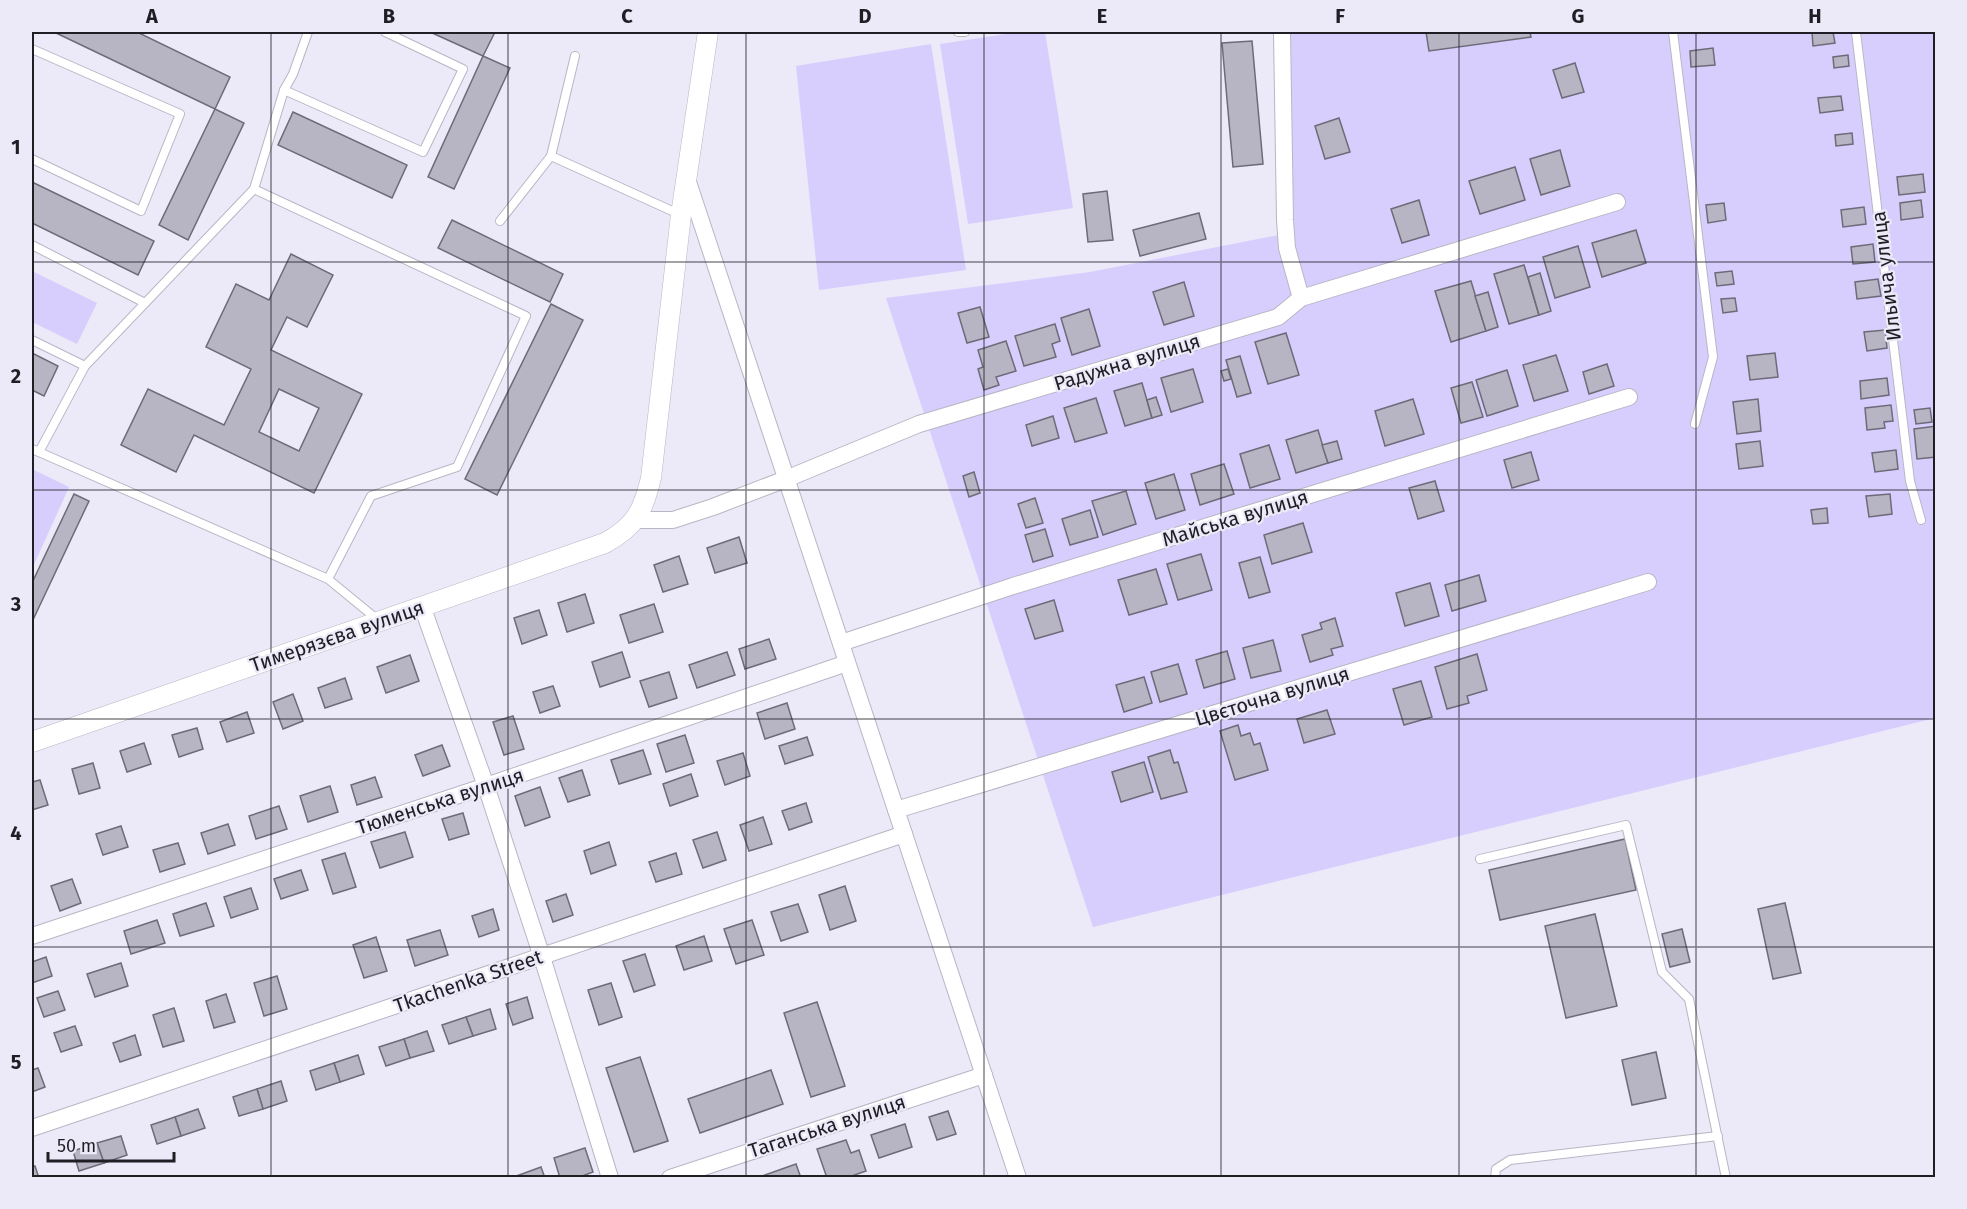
<svg xmlns="http://www.w3.org/2000/svg" width="1967" height="1209" font-family="'Fira Sans',sans-serif">
	<rect width="100%" height="100%" fill="#ece9f8"/>
	<g fill="#d7cefe">
		<path d="M1019 32H1045L1073 208 968 224 940 44Z"/>
		<path d="M1289 32H1935V718L1093 927 886 298 1090 272 1294 232Z"/>
		<path d="M931 44 966 270 819 290 796 66Z"/>
		<path d="M32 271 97 303 77 344 32 322Z"/>
		<path d="M32 469 69 487 32 569Z"/>
	</g>
	<g fill="#b7b4c3" stroke="#6e6b79" stroke-width="1.5" fill-rule="evenodd">
		<path d="M54 32H137L230 77 215 109Z"/>
		<path d="M430 32H495L483 56Z"/>
		<path d="M1426 32H1530L1531 37 1429 51Z"/>
		<path d="M1812 32H1833L1835 43 1813 46Z"/>
		<path d="M1252 41 1263 164 1233 167 1222 43Z"/>
		<path d="M1713 48 1715 65 1691 67 1690 51Z"/>
		<path d="M1848 55 1849 66 1834 68 1833 57Z"/>
		<path d="M483 56 510 68 454 189 428 177Z"/>
		<path d="M1575 63 1584 92 1562 98 1553 70Z"/>
		<path d="M1841 96 1843 110 1820 113 1818 98Z"/>
		<path d="M215 109 244 123 188 240 159 225Z"/>
		<path d="M293 112 407 165 392 198 278 145Z"/>
		<path d="M1339 118 1350 152 1325 159 1315 126Z"/>
		<path d="M1852 133 1853 144 1836 146 1835 135Z"/>
		<path d="M1560 150 1570 186 1541 195 1530 159Z"/>
		<path d="M1515 167 1525 200 1480 214 1469 181Z"/>
		<path d="M1923 174 1925 192 1899 195 1897 177Z"/>
		<path d="M32 182 154 241 138 275 32 223Z"/>
		<path d="M1107 191 1113 240 1088 242 1083 194Z"/>
		<path d="M1419 200 1429 235 1402 243 1391 209Z"/>
		<path d="M1921 200 1923 217 1901 220 1900 203Z"/>
		<path d="M1724 203 1726 220 1708 223 1706 205Z"/>
		<path d="M1864 207 1866 224 1843 227 1841 210Z"/>
		<path d="M1199 213 1206 239 1140 256 1133 230Z"/>
		<path d="M452 220 563 274 550 302 438 248Z"/>
		<path d="M1636 230 1646 263 1602 277 1592 243Z"/>
		<path d="M1873 244 1875 262 1853 264 1851 247Z"/>
		<path d="M1578 246 1590 287 1555 298 1543 257Z"/>
		<path d="M291 254 333 275 307 327 287 317 271 350 362 394 314 493 194 435 176 472 121 445 148 389 224 425 251 369 206 347 236 284 269 300ZM279 389 319 408 299 451 259 432Z"/>
		<path d="M1524 265 1539 315 1509 324 1494 274Z"/>
		<path d="M1732 271 1734 284 1717 286 1715 273Z"/>
		<path d="M1540 273 1551 311 1539 315 1528 277Z"/>
		<path d="M1878 279 1881 296 1857 299 1855 282Z"/>
		<path d="M1471 281 1486 331 1451 342 1435 291Z"/>
		<path d="M1184 282 1194 316 1164 325 1153 292Z"/>
		<path d="M1488 292 1498 327 1486 331 1475 296Z"/>
		<path d="M1735 298 1737 311 1723 313 1721 299Z"/>
		<path d="M551 304 583 320 497 495 465 479Z"/>
		<path d="M980 307 989 337 967 343 958 313Z"/>
		<path d="M1089 309 1100 346 1072 355 1061 318Z"/>
		<path d="M1055 324 1060 341 1052 344 1056 357 1024 366 1015 336Z"/>
		<path d="M1885 330 1887 348 1867 351 1864 332Z"/>
		<path d="M1286 333 1299 375 1268 384 1255 342Z"/>
		<path d="M1006 341 1016 371 996 377 999 385 984 390 978 369 983 367 978 350Z"/>
		<path d="M32 353 58 366 44 396 32 390Z"/>
		<path d="M1775 353 1778 377 1750 380 1747 356Z"/>
		<path d="M1556 355 1568 391 1534 401 1523 365Z"/>
		<path d="M1240 356 1251 393 1237 397 1226 360Z"/>
		<path d="M1607 364 1614 386 1589 394 1583 372Z"/>
		<path d="M1193 369 1203 402 1171 412 1161 378Z"/>
		<path d="M1228 369 1231 379 1224 381 1221 371Z"/>
		<path d="M1507 370 1518 406 1487 416 1476 380Z"/>
		<path d="M1887 378 1889 395 1861 399 1860 381Z"/>
		<path d="M1472 382 1483 417 1461 423 1451 388Z"/>
		<path d="M1142 383 1152 418 1125 426 1114 391Z"/>
		<path d="M1156 397 1162 415 1152 418 1147 400Z"/>
		<path d="M1096 398 1107 433 1075 442 1064 408Z"/>
		<path d="M1413 399 1424 434 1385 446 1375 411Z"/>
		<path d="M1758 399 1761 431 1737 434 1733 402Z"/>
		<path d="M1891 405 1893 421 1884 422 1885 428 1867 430 1865 408Z"/>
		<path d="M1930 408 1932 422 1916 424 1914 410Z"/>
		<path d="M1053 416 1059 438 1032 446 1026 425Z"/>
		<path d="M1936 426V457L1917 459 1914 429Z"/>
		<path d="M1318 430 1328 463 1296 473 1286 440Z"/>
		<path d="M1337 441 1342 459 1328 463 1322 445Z"/>
		<path d="M1760 441 1763 466 1739 469 1736 444Z"/>
		<path d="M1269 445 1280 479 1250 488 1240 454Z"/>
		<path d="M1896 450 1898 469 1875 472 1872 453Z"/>
		<path d="M1531 452 1539 480 1512 488 1504 460Z"/>
		<path d="M1224 464 1234 494 1200 505 1191 474Z"/>
		<path d="M974 472 980 493 969 497 963 476Z"/>
		<path d="M1174 474 1185 510 1156 519 1145 483Z"/>
		<path d="M1435 481 1444 511 1418 519 1409 488Z"/>
		<path d="M1126 491 1136 524 1103 535 1092 501Z"/>
		<path d="M74 494 89 501 32 622V583Z"/>
		<path d="M1890 494 1892 514 1869 517 1866 496Z"/>
		<path d="M1035 498 1043 523 1026 528 1018 504Z"/>
		<path d="M1827 508 1828 523 1813 524 1811 510Z"/>
		<path d="M1090 510 1098 537 1070 545 1062 519Z"/>
		<path d="M1303 523 1312 552 1272 564 1264 535Z"/>
		<path d="M1045 529 1053 556 1033 562 1025 535Z"/>
		<path d="M739 537 747 563 715 573 707 548Z"/>
		<path d="M1201 554 1212 590 1178 600 1167 564Z"/>
		<path d="M679 556 688 584 663 592 654 565Z"/>
		<path d="M1260 557 1270 592 1249 598 1239 563Z"/>
		<path d="M1156 569 1167 604 1129 615 1118 580Z"/>
		<path d="M1479 575 1486 601 1452 611 1445 585Z"/>
		<path d="M1430 583 1439 616 1405 626 1396 593Z"/>
		<path d="M585 594 594 623 567 632 558 603Z"/>
		<path d="M1054 600 1063 631 1035 639 1025 609Z"/>
		<path d="M654 604 663 632 629 643 620 615Z"/>
		<path d="M539 610 547 635 522 644 514 618Z"/>
		<path d="M1335 618 1343 646 1331 649 1333 655 1310 662 1302 635 1322 629 1320 623Z"/>
		<path d="M769 639 776 659 745 669 739 649Z"/>
		<path d="M1273 640 1281 671 1251 678 1243 648Z"/>
		<path d="M1227 651 1235 679 1204 688 1196 660Z"/>
		<path d="M622 652 630 677 600 687 592 662Z"/>
		<path d="M727 652 735 675 697 688 689 665Z"/>
		<path d="M1477 654 1487 690 1467 696 1469 703 1447 709 1435 667Z"/>
		<path d="M410 655 419 681 386 693 377 667Z"/>
		<path d="M1178 664 1187 694 1160 702 1151 672Z"/>
		<path d="M669 672 677 698 649 707 640 681Z"/>
		<path d="M1144 677 1152 703 1124 712 1116 685Z"/>
		<path d="M345 678 352 699 325 708 318 688Z"/>
		<path d="M1421 681 1432 717 1404 725 1393 689Z"/>
		<path d="M553 686 560 706 540 713 533 692Z"/>
		<path d="M293 694 303 721 283 729 273 702Z"/>
		<path d="M787 703 795 729 765 739 757 713Z"/>
		<path d="M1327 710 1335 734 1304 743 1297 719Z"/>
		<path d="M247 712 254 733 227 742 220 722Z"/>
		<path d="M513 716 524 749 504 755 493 722Z"/>
		<path d="M1238 725 1241 736 1250 733 1254 745 1260 743 1268 770 1235 780 1220 731Z"/>
		<path d="M197 728 203 749 179 757 172 735Z"/>
		<path d="M685 735 694 763 666 772 657 744Z"/>
		<path d="M807 737 813 755 785 764 779 746Z"/>
		<path d="M144 743 151 764 127 772 120 751Z"/>
		<path d="M442 745 450 766 423 776 415 755Z"/>
		<path d="M643 750 651 774 619 784 611 760Z"/>
		<path d="M1170 750 1174 763 1178 762 1187 792 1161 799 1148 757Z"/>
		<path d="M743 753 750 776 725 785 717 761Z"/>
		<path d="M1144 762 1153 792 1121 802 1112 772Z"/>
		<path d="M93 763 100 788 79 794 72 769Z"/>
		<path d="M582 770 590 795 568 802 559 778Z"/>
		<path d="M691 774 698 796 670 806 663 784Z"/>
		<path d="M375 777 382 797 357 805 351 785Z"/>
		<path d="M40 780 48 805 32 810V782Z"/>
		<path d="M330 786 338 812 308 822 300 796Z"/>
		<path d="M540 787 550 817 525 826 515 796Z"/>
		<path d="M806 803 812 822 789 830 782 811Z"/>
		<path d="M279 806 287 829 256 839 249 816Z"/>
		<path d="M463 813 469 834 449 840 442 819Z"/>
		<path d="M763 817 772 844 749 851 740 825Z"/>
		<path d="M228 824 235 845 208 854 201 833Z"/>
		<path d="M121 826 128 847 103 855 96 834Z"/>
		<path d="M405 832 413 857 380 868 371 842Z"/>
		<path d="M717 832 726 860 703 868 693 840Z"/>
		<path d="M1625 839 1636 890 1500 920 1489 870Z"/>
		<path d="M609 842 616 865 591 874 584 851Z"/>
		<path d="M178 843 185 864 160 872 153 850Z"/>
		<path d="M345 853 356 887 333 894 322 860Z"/>
		<path d="M676 853 682 874 656 882 649 862Z"/>
		<path d="M301 870 308 890 281 899 274 879Z"/>
		<path d="M72 879 81 903 60 911 51 886Z"/>
		<path d="M845 886 856 921 830 930 819 895Z"/>
		<path d="M251 888 258 909 231 918 224 897Z"/>
		<path d="M566 894 573 915 553 922 546 901Z"/>
		<path d="M206 903 214 926 180 936 173 914Z"/>
		<path d="M1785 903 1801 973 1773 979 1758 909Z"/>
		<path d="M798 904 808 932 781 941 771 912Z"/>
		<path d="M493 909 499 930 479 937 472 916Z"/>
		<path d="M1595 914 1617 1006 1566 1018 1545 926Z"/>
		<path d="M157 920 165 943 131 954 124 931Z"/>
		<path d="M752 920 764 955 736 964 724 929Z"/>
		<path d="M1682 929 1690 962 1670 967 1662 934Z"/>
		<path d="M440 930 448 955 415 966 407 940Z"/>
		<path d="M704 936 712 961 684 970 676 946Z"/>
		<path d="M376 937 387 971 364 978 353 945Z"/>
		<path d="M645 954 655 985 634 992 623 961Z"/>
		<path d="M46 957 52 976 32 983V962Z"/>
		<path d="M121 963 128 986 95 997 87 974Z"/>
		<path d="M277 976 287 1009 264 1016 254 983Z"/>
		<path d="M611 983 622 1017 599 1025 588 990Z"/>
		<path d="M58 991 65 1010 44 1017 37 998Z"/>
		<path d="M226 994 235 1022 214 1028 206 1001Z"/>
		<path d="M527 997 533 1018 513 1025 506 1004Z"/>
		<path d="M817 1002 845 1086 811 1097 784 1013Z"/>
		<path d="M174 1008 184 1041 163 1047 153 1015Z"/>
		<path d="M490 1009 496 1029 473 1036 466 1017Z"/>
		<path d="M466 1017 473 1036 449 1044 442 1025Z"/>
		<path d="M75 1026 82 1045 61 1052 54 1033Z"/>
		<path d="M427 1031 434 1051 410 1058 404 1039Z"/>
		<path d="M135 1035 141 1055 120 1062 113 1043Z"/>
		<path d="M404 1039 410 1058 386 1066 379 1047Z"/>
		<path d="M1656 1052 1666 1098 1632 1105 1622 1060Z"/>
		<path d="M358 1055 364 1074 340 1082 334 1063Z"/>
		<path d="M640 1057 668 1141 634 1152 606 1068Z"/>
		<path d="M334 1063 340 1082 316 1090 310 1071Z"/>
		<path d="M38 1068 45 1087 32 1092V1070Z"/>
		<path d="M771 1070 783 1104 700 1133 688 1099Z"/>
		<path d="M281 1081 287 1101 263 1109 257 1089Z"/>
		<path d="M257 1089 263 1109 239 1116 233 1097Z"/>
		<path d="M198 1109 205 1128 181 1136 175 1117Z"/>
		<path d="M948 1111 956 1134 937 1140 929 1117Z"/>
		<path d="M175 1117 181 1136 157 1144 151 1125Z"/>
		<path d="M905 1124 912 1147 879 1158 871 1135Z"/>
		<path d="M121 1136 127 1155 104 1163 97 1143Z"/>
		<path d="M846 1140 851 1153 859 1150 866 1171 846 1178H827L817 1149Z"/>
		<path d="M97 1143 104 1163 79 1171 73 1151Z"/>
		<path d="M585 1148 593 1172 577 1178H560L554 1158Z"/>
		<path d="M796 1164 801 1178H762V1176Z"/>
		<path d="M35 1166 39 1178H32V1167Z"/>
		<path d="M541 1167 545 1178H511Z"/>
	</g>
	<g fill="none" stroke-linecap="round" stroke-linejoin="round">
		<defs>
			<g id="service">
				<path d="M958 32H965"/>
				<path d="M1673 32 1713 357 1695 424"/>
				<path d="M1856 32 1910 481 1921 520"/>
				<path d="M32 49 180 114 141 211 32 159"/>
				<path d="M284 90 423 152 463 69 385 32"/>
				<path d="M551 156 575 56"/>
				<path d="M254 189 284 90 293 74 308 32"/>
				<path d="M500 221 551 156 681 215"/>
				<path d="M32 245 145 303"/>
				<path d="M32 340 85 366 39 452 32 449"/>
				<path d="M85 366 254 189 526 316 457 467 371 496 328 579 378 620"/>
				<path d="M39 452 328 579"/>
				<path d="M1480 859 1626 825 1662 972 1689 999 1726 1178"/>
				<path d="M1495 1178 1496 1169 1510 1160 1718 1136"/>
			</g>
			<g id="minor">
				<path d="M1282 32 1285 220 1287 248 1301 298"/>
				<path d="M687 179 1018 1178"/>
				<path d="M636 520H673L713 507 786 479 919 424 1278 317 1301 298 1617 202"/>
				<path d="M422 606 486 786 542 957 610 1178"/>
				<path d="M841 643 1013 586 1629 397"/>
				<path d="M896 810 1648 582"/>
				<path d="M32 936 486 786 847 663"/>
				<path d="M32 1128 904 834"/>
				<path d="M670 1178 984 1075"/>
			</g>
			<path id="tertiary" d="M32 742 605 543C636 526 643 511 651 478L681 215 708 32"/>
		</defs>
		<use href="#service" stroke="#b8b6c5" stroke-width="10"/>
		<use href="#minor" stroke="#b8b6c5" stroke-width="18"/>
		<use href="#tertiary" stroke="#b8b6c5" stroke-width="21"/>
		<use href="#service" stroke="#fff" stroke-width="8"/>
		<use href="#minor" stroke="#fff" stroke-width="16"/>
		<use href="#tertiary" stroke="#fff" stroke-width="20"/>
	</g>
	<path fill="none" stroke="#1f1e24" stroke-width="1.5" stroke-opacity="0.55" d="M271 32V1178M508 32V1178M746 32V1178M984 32V1178M1221 32V1178M1459 32V1178M1696 32V1178M32 262H1936M32 490H1936M32 719H1936M32 947H1936"/>
	<g text-anchor="middle" dominant-baseline="central" stroke-width="4.5" stroke-linejoin="round" paint-order="stroke">
		<g font-size="20" fill="#1f1e24" stroke="#ece9f8">
			<text transform="translate(1886 276) rotate(-97)">Ильича улица</text>
			<text transform="translate(1127 362) rotate(-17)">Радужна вулиця</text>
			<text transform="translate(1235 518) rotate(-17)">Майська вулиця</text>
			<text transform="translate(337 636) rotate(-19)">Тимерязєва вулиця</text>
			<text transform="translate(1272 696) rotate(-17)">Цвєточна вулиця</text>
			<text transform="translate(440 801) rotate(-18)">Тюменська вулиця</text>
			<text transform="translate(468 981) rotate(-19)">Tkachenka Street</text>
			<text transform="translate(827 1126) rotate(-18)">Таганська вулиця</text>
		</g>
	</g>
	<rect width="1967" height="1209" fill="none" stroke="#ece9f8" stroke-width="66"/>
	<path d="M48 1152v9h126v-9" fill="none" stroke="#1f1e24" stroke-width="3"/>
	<text x="57" y="1152" font-size="18" fill="#1f1e24" stroke="#ece9f8" stroke-width="4.5" paint-order="stroke">50 m</text>
	<rect x="33" y="33" width="1901" height="1143" fill="none" stroke="#1f1e24" stroke-width="2"/>
	<g font-size="20" text-anchor="middle" font-weight="bold" fill="#1f1e24">
		<text x="152" y="23">A</text>
		<text x="389" y="23">B</text>
		<text x="627" y="23">C</text>
		<text x="865" y="23">D</text>
		<text x="1102" y="23">E</text>
		<text x="1340" y="23">F</text>
		<text x="1578" y="23">G</text>
		<text x="1815" y="23">H</text>
		<text x="16" y="154">1</text>
		<text x="16" y="383">2</text>
		<text x="16" y="611">3</text>
		<text x="16" y="840">4</text>
		<text x="16" y="1069">5</text>
	</g>
</svg>
